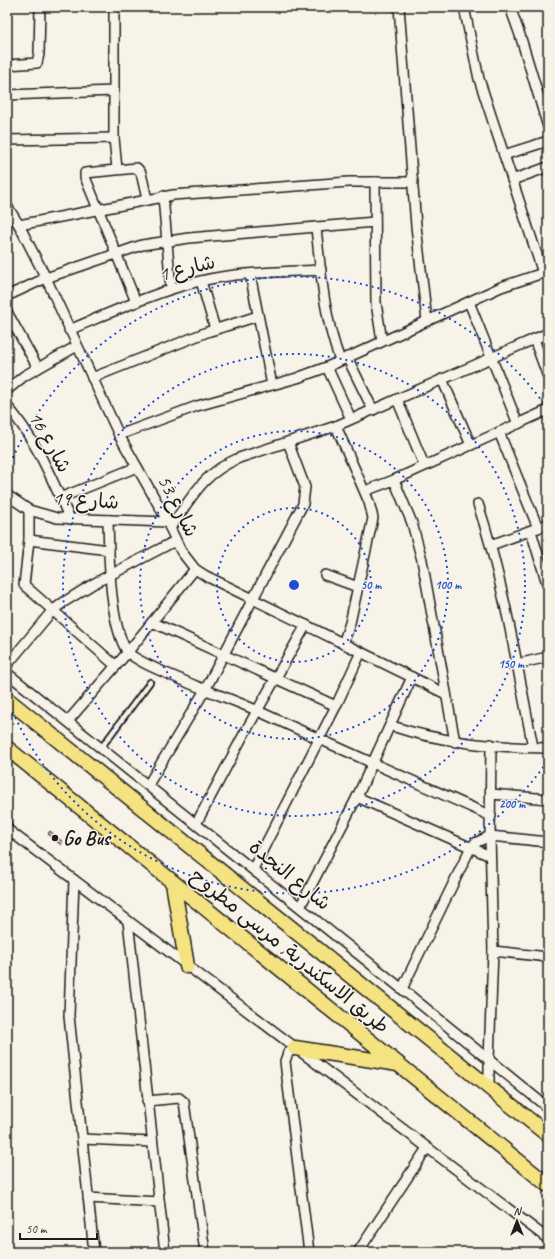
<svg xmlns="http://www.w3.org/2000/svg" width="555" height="1259" font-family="Caveat,'Playpen Sans Arabic',sans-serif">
	<defs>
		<pattern id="building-back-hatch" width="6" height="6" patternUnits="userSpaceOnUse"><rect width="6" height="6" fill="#d8a7c5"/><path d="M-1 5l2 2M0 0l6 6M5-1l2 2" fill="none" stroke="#b98fa9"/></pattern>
	</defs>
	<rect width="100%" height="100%" fill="#f7f3e8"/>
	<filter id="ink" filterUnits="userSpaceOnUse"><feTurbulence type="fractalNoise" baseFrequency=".025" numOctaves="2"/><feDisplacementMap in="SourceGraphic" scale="8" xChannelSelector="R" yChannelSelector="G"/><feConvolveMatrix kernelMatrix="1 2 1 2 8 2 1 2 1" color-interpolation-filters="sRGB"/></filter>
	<g filter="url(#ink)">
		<path fill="url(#building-back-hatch)" stroke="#1c1c1c" d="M50 831 63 842 61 845 48 834Z"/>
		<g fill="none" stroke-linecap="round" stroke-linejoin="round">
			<defs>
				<g id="lane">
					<path d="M101 748 150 682"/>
					<path d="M7 819 9 829"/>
				</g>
				<g id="street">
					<path d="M114 7V138L117 169"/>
					<path d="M399 7 416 226 427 321"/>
					<path d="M464 7 479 79 543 273 548 271"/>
					<path d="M510 7 520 35 548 127"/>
					<path d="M7 65 37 63 39 54 40 7"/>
					<path d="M7 95 114 91"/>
					<path d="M7 140 114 138"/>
					<path d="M504 155 548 141"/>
					<path d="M512 180 548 167"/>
					<path d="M375 182 376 303 382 341"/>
					<path d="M163 196 171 289"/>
					<path d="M7 206 19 225 46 278 119 435 163 513 181 551 195 569 206 576 446 694"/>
					<path d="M19 225 173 195 349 182H413"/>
					<path d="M316 228C321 273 324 318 340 360"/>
					<path d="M250 274 272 385"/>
					<path d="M201 281 215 329"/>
					<path d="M7 296 46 278 142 245 189 238 375 222"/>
					<path d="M136 302 85 177V173L137 168 141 173 147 199"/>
					<path d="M469 302 518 424"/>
					<path d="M7 312 38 368"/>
					<path d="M69 330C112 312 155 292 200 281 239 272 281 272 321 270"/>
					<path d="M534 339 548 377"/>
					<path d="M347 357 373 410"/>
					<path d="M327 367 351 419"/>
					<path d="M92 378 207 332 258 316"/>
					<path d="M442 379 471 445"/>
					<path d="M7 390 24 376 77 346"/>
					<path d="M397 399 424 465"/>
					<path d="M7 406C36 439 52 480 70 519"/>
					<path d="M336 426 369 502 373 518 350 623 343 644"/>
					<path d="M499 432 538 528"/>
					<path d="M119 435 197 406 297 378 327 367 501 287 543 273"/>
					<path d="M394 480 412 523 422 560 455 742"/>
					<path d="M365 491 394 480 548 410"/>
					<path d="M7 495 29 510 57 518 168 522"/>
					<path d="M60 498 137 467"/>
					<path d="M478 504C504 583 517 666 533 747"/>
					<path d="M29 510V540L24 585 116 666"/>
					<path d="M108 520C109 553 109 624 127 651 133 661 179 678 191 684 213 693 236 701 258 711 336 747 413 781 491 816"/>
					<path d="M170 528C193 496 202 474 239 458L336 426 548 333"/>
					<path d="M531 531 548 587"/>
					<path d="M29 540 109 550"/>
					<path d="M491 545 548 524"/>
					<path d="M325 575 358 587"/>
					<path d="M152 622 336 706"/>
					<path d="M517 664 548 657"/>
					<path d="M7 665 52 611 64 602 93 584 175 541"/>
					<path d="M7 673 402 989 548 1108"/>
					<path d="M68 721 127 653 195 569"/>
					<path d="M392 726C442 743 495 747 548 748"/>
					<path d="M148 785 205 690 303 504 305 487 288 442"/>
					<path d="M491 794 548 799"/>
					<path d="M357 797 490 856"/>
					<path d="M196 824 244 734 306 625"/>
					<path d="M7 829 548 1239"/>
					<path d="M253 869 336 706 361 652"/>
					<path d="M74 880 69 1016 94 1252"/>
					<path d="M300 907 357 797 412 677"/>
					<path d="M128 921 165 1252"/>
					<path d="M493 951 548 957"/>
					<path d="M402 989 470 849 475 843 490 836 548 842"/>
					<path d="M295 1048 288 1053 285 1061 286 1070 309 1252"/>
					<path d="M489 1088V1060L493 951 490 836 491 744"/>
					<path d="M147 1101 179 1098 184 1102 205 1252"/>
					<path d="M82 1139 152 1142"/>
					<path d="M88 1198 159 1202"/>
					<path d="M358 1252 427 1148"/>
				</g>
				<g id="primary">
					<path d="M7 699 548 1135"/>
					<path d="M7 748 548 1185"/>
					<path d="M173 883 187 966"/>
					<path d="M295 1048 398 1064"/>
				</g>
			</defs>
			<use href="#lane" stroke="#1c1c1c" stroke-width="8"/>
			<use href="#street" stroke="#1c1c1c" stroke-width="12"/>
			<use href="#primary" stroke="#1c1c1c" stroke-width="17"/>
			<use href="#lane" stroke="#f7f3e8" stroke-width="4.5"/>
			<use href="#street" stroke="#f7f3e8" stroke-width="9"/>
			<use href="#primary" stroke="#f5e381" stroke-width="14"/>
		</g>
	</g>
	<g fill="none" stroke="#1d4ed8" stroke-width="2" stroke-dasharray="2 4">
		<circle cx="294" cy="585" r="77"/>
		<circle cx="294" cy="585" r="154"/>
		<circle cx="294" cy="585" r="231"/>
		<path d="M547 762A309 309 0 0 1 8 701M8 469A309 309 0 0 1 547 408"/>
	</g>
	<circle fill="#1c1c1c" stroke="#f7f3e8" stroke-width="1.5" cx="55" cy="838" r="4"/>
	<g text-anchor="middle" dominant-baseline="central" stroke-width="3" stroke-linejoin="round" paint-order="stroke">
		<g font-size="20" fill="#1c1c1c" stroke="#f7f3e8">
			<text transform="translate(187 268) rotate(-14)">شارع 1</text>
			<text transform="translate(50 442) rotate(61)">شارع 16</text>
			<text transform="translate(86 500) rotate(4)">شارع 19</text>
			<text transform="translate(178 506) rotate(63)">شارع 53</text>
			<text transform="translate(290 875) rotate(39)">شارع النجدة</text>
			<text transform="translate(290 951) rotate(39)">طريق الاسكندرية, مرسى مطروح</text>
		</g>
		<g font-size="20" font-weight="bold" fill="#1c1c1c" stroke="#f7f3e8" text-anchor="start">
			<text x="63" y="838">Go Bus</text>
		</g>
	</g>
	<circle cx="294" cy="585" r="6" fill="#1d4ed8" stroke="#f7f3e8" stroke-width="2"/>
	<g font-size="12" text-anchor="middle" font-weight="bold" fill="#1d4ed8" stroke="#f7f3e8" stroke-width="3" stroke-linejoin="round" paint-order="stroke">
		<text x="371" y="589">50 m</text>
		<text x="448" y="589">100 m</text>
		<text x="511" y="668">150 m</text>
		<text x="512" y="808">200 m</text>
	</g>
	<rect width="555" height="1259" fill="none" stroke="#f7f3e8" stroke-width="24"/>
	<rect x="12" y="12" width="531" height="1235" fill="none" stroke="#1c1c1c" stroke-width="1.5" filter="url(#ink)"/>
	<g transform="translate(517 1221)" stroke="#f7f3e8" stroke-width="3" paint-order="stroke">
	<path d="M0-3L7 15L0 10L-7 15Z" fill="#1c1c1c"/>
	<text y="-6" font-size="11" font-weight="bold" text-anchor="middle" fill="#1c1c1c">N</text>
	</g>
	<path d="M20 1233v6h77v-6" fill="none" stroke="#1c1c1c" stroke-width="2"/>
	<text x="26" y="1233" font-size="12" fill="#1c1c1c" stroke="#f7f3e8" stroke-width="3" paint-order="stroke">50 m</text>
</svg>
